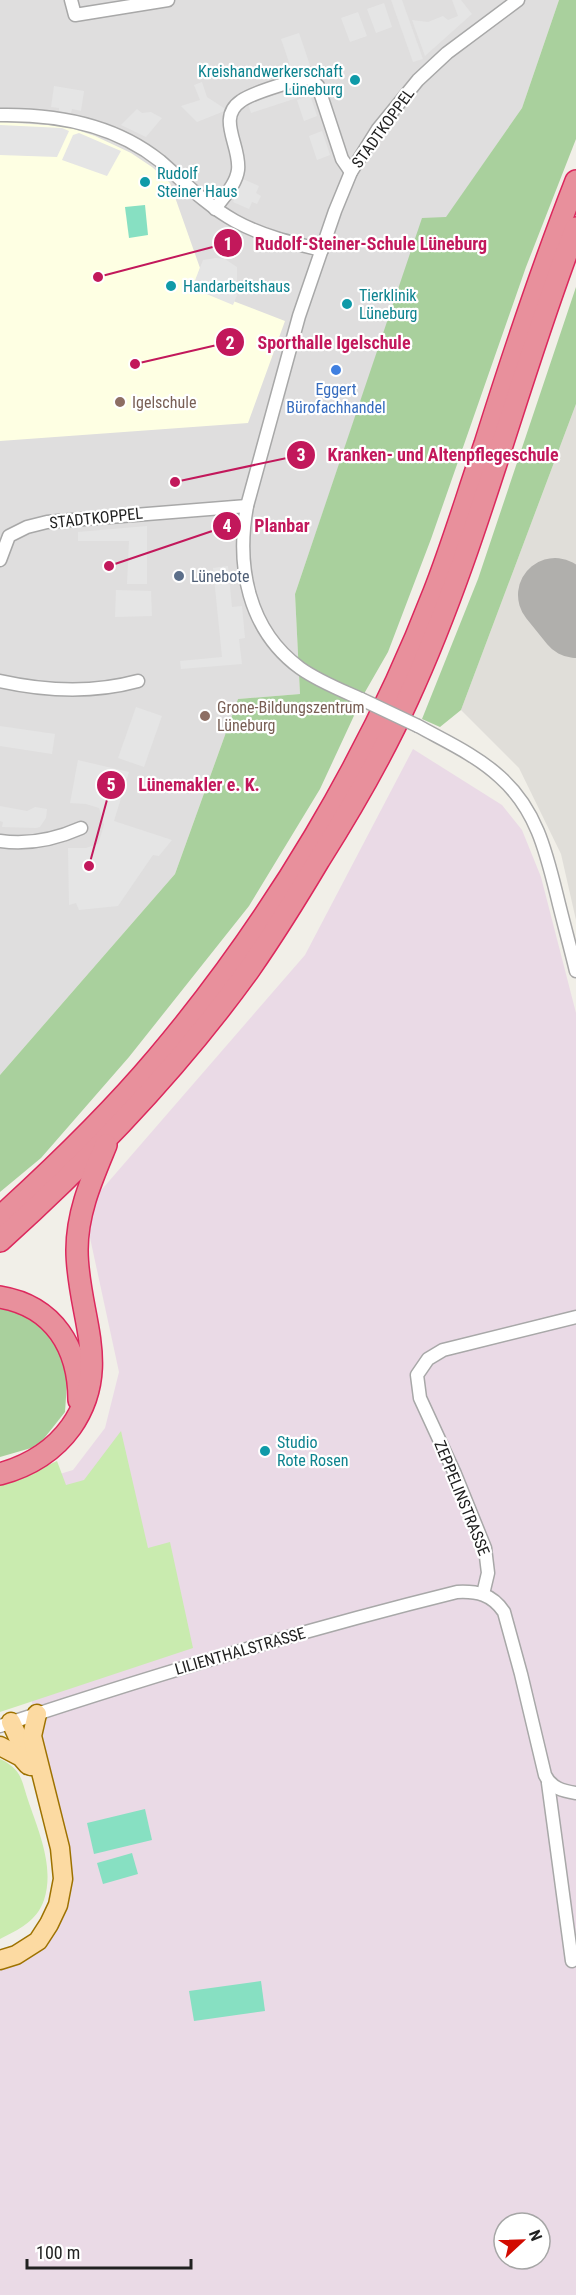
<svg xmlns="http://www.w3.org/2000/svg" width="576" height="2295" font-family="'Roboto Condensed',sans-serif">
	<rect width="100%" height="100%" fill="#f1efe8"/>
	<path fill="#dfdede" d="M0 0H559L522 108 446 218H423L295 594 300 694 238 699 175 874 0 1075Z"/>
	<path fill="#eadae6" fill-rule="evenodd" d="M413 749 502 805 522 830 541 877 576 1013V2295H0V1968L30 1957 51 1934 67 1904 42 1745 0 1565V1492L73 1470 105 1428 119 1372 84 1210 305 955ZM504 2223H540V2259H504Z"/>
	<path fill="#feffe3" d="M0 122 61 126 71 128 95 136 131 153 152 167 170 183 200 268 194 286 285 321 248 423 0 441Z"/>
	<path fill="#e0ded9" d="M576 404V920L561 854 519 768 461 710Z"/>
	<g fill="#c9ebaf">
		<path d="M121 1431 148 1548 170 1542 193 1648 0 1712V1483L25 1476 57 1461 66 1485 84 1480Z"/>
		<path d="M0 1759C7 1762 14 1767 18 1773 23 1780 25 1792 28 1800 38 1830 55 1867 44 1900 37 1921 18 1930 0 1939Z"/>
	</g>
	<g fill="#a9d09d">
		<path d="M559 0H576V139L526 267 431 539 388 652 365 692 320 789 249 906 129 1057 41 1158 0 1192V1075L175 874 238 699 300 694 295 594 422 218 446 217 522 108Z"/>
		<path d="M576 287V404L461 710 440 727 422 719 478 579Z"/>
		<path d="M0 1307 22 1312 49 1329 63 1357 67 1383 65 1412 38 1446 0 1457Z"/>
	</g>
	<g fill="#87e0c2">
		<path d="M145 205 148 235 129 238 125 207Z"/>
		<path d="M145 1809 152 1840 94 1854 87 1823Z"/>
		<path d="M132 1853 138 1874 103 1884 97 1863Z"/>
		<path d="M261 1981 265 2011 194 2021 189 1991Z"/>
	</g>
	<g fill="#e5e5e5">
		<path d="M391 0H402L423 59 413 62Z"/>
		<path d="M452 0H461L472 14 425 56 412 20 428 22 443 16 448 20 458 16Z"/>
		<path d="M384 3 392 27 376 33 367 9Z"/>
		<path d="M358 12 367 36 350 42 341 18Z"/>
		<path d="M299 33 312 71 294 77 281 39Z"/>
		<path d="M202 82 207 97 227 110 197 122 181 106 200 100 194 85Z"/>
		<path d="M54 86 84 91 81 111 72 109 71 113 59 111V108L51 107Z"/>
		<path d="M294 89 297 98 251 113 248 104Z"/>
		<path d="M310 95 317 116 304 121 297 100Z"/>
		<path d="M137 109 142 113 151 112 162 118 146 137 121 125Z"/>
		<path d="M0 125 62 128 69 131 57 157 0 155Z"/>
		<path d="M322 131 330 155 317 160 309 136Z"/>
		<path d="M79 133 121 151 107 176 62 160 73 135Z"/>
		<path d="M243 179 259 186 256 193 261 196 257 204 252 202 249 209 233 202Z"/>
		<path d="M216 258 225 259 237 267V282L240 288 233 305 192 288 203 260Z"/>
		<path d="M147 526V584H127L129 541H78V532Z"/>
		<path d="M228 566 232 607 242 606 245 638 239 639 242 664 181 669 180 661 222 657 213 568Z"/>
		<path d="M116 590 151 591 152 616 115 617Z"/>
		<path d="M136 707 162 716 144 767 118 758Z"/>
		<path d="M0 726 55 734 52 754 0 746Z"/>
		<path d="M78 760 129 772 114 821 172 840 159 856 153 855 118 906 79 910 76 903 69 905 68 848H86L98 844 104 825 99 808 86 804 70 803Z"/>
		<path d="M0 806 27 811 35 807 47 809 46 818 40 827 36 828 2 827 3 822 0 821Z"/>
	</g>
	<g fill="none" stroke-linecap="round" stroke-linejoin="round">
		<path stroke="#b0afac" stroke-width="74" d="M555 595 576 621"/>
		<defs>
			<g id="street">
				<path d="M71 0 75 15 168 0"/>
				<path d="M0 115C57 114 114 124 160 161 184 182 206 205 235 221 262 236 292 243 322 250"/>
				<path d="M215 209C223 197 236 185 238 170 241 146 216 118 241 101 255 91 284 85 301 78L310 79 318 86 342 159 351 172"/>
				<path d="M0 560 9 536 27 527 47 522 247 506"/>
				<path d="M0 681C45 691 94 693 138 681"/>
				<path d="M361 699C341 690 318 681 300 668 248 630 236 566 247 506L299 316 335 211 351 172 378 129 418 80 447 53 518 0"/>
				<path d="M418 726C447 742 476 755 500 777 536 809 546 851 557 896 563 921 570 946 576 971"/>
				<path d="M0 841C29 845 54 840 81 828"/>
				<path d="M483 1594 488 1573 485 1548 455 1474 420 1398 417 1375 428 1359 443 1350 576 1317"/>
				<path d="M0 1726C151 1676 303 1630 457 1592 477 1591 492 1594 504 1612L521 1674 545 1775C551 1788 563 1791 576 1793"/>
				<path d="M548 1783 572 1961"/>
			</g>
			<g id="primary">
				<path d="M11 1722 31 1766"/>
				<path d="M0 1746 21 1757 28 1765"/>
				<path d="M0 1960 16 1955 38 1941 49 1924 58 1905 63 1879 60 1848 32 1736 37 1714"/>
			</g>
			<g id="highway">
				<path d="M0 1217C55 1167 109 1115 157 1058 272 922 370 758 434 592 453 544 468 493 485 444 513 355 542 268 576 181"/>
				<path d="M0 1241C91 1159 177 1070 249 970 274 934 297 897 319 860 352 808 383 754 408 699 478 547 516 383 576 228"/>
				<path d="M0 1297C54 1306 79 1348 79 1400"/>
				<path d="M0 1474C29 1466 53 1452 71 1427 113 1367 77 1314 77 1250 77 1212 92 1179 106 1145"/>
			</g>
		</defs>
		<use href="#street" stroke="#a8a8a8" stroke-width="15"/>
		<use href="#primary" stroke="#9e7200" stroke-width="21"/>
		<use href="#highway" stroke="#dc285d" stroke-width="24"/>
		<use href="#street" stroke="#fff" stroke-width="12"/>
		<use href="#primary" stroke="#fcdaa2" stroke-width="18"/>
		<use href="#highway" stroke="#e8909c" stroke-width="21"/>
		<defs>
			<path id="street-bridge" d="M361 699 418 726"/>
		</defs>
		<use href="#street-bridge" stroke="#a8a8a8" stroke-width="15" stroke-linecap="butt"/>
		<use href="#street-bridge" stroke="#fff" stroke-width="12"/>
	</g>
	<g fill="#0f9aa8" stroke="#fff" stroke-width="2">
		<circle cx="355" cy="80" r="6"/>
		<circle cx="145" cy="182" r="6"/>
		<circle cx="171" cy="286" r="6"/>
		<circle cx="347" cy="304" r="6"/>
		<circle cx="265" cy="1451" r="6"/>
	</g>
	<circle fill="#3f7fe0" stroke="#fff" stroke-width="2" cx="336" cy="370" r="6"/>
	<g fill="#8d6e63" stroke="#fff" stroke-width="2">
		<circle cx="120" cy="402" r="6"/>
		<circle cx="205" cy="716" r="6"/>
	</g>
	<circle fill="#5c6f8a" stroke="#fff" stroke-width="2" cx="179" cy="576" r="6"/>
	<g text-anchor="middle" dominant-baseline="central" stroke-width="4.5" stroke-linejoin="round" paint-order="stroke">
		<g font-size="16" fill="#0d838f" stroke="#fff" text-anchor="start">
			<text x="343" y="71" text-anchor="end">Kreishandwerkerschaft<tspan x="343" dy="18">Lüneburg</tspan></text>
			<text x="157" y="173">Rudolf<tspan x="157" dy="18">Steiner Haus</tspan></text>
			<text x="183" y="286">Handarbeitshaus</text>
			<text x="359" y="295">Tierklinik<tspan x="359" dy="18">Lüneburg</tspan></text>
			<text x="277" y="1442">Studio<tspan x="277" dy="18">Rote Rosen</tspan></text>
		</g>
		<g font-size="16" fill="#212121" stroke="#fff">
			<text transform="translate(383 128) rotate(-54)">STADTKOPPEL</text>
			<text transform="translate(96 518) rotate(-6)">STADTKOPPEL</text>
			<text transform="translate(462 1498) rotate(68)">ZEPPELINSTRASSE</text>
			<text transform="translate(240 1651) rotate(-16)">LILIENTHALSTRASSE</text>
		</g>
		<g font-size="16" fill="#366cbe" stroke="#fff">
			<text x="336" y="389">Eggert<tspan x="336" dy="18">Bürofachhandel</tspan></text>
		</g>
		<g font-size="16" fill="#785e54" stroke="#fff" text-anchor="start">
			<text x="132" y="402">Igelschule</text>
			<text x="217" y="707">Grone-Bildungszentrum<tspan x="217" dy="18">Lüneburg</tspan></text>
		</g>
		<g font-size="16" fill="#4e5e75" stroke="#fff" text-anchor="start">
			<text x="191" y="576">Lünebote</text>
		</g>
	</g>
	<path fill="none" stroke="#c2185b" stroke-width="2" d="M98 277L228 243M135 364L230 342M175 482L301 455M109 566L227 526M89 866L111 785"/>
	<g fill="#c2185b" stroke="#fff" stroke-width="2">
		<circle cx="98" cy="277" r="6"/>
		<circle cx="135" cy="364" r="6"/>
		<circle cx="175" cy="482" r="6"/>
		<circle cx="109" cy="566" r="6"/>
		<circle cx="89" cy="866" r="6"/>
		<circle cx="228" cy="243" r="15"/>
		<circle cx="230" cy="342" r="15"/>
		<circle cx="301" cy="455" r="15"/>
		<circle cx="227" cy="526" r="15"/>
		<circle cx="111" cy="785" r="15"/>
	</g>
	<g font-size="18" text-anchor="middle" font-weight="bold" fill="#fff">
		<text x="228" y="250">1</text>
		<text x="230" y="349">2</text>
		<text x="301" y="461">3</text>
		<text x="227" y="532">4</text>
		<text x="111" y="791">5</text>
	</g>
	<g font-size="18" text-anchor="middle" font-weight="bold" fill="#c2185b" stroke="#fff" stroke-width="4.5" stroke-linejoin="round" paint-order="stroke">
		<text x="371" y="250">Rudolf-Steiner-Schule Lüneburg</text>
		<text x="334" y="349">Sporthalle Igelschule</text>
		<text x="443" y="461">Kranken- und Altenpflegeschule</text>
		<text x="282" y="532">Planbar</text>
		<text x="199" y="791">Lünemakler e. K.</text>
	</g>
	<g transform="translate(522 2241) rotate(68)"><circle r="28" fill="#ffffff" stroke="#a6a6a6" stroke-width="1.5"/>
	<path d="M0-4.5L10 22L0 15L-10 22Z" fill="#d20b00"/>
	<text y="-9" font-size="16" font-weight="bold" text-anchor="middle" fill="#212121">N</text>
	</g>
	<path d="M27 2259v9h164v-9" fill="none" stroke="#212121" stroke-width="3"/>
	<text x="36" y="2259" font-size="18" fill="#212121" stroke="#ffffff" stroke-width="4.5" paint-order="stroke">100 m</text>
</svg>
